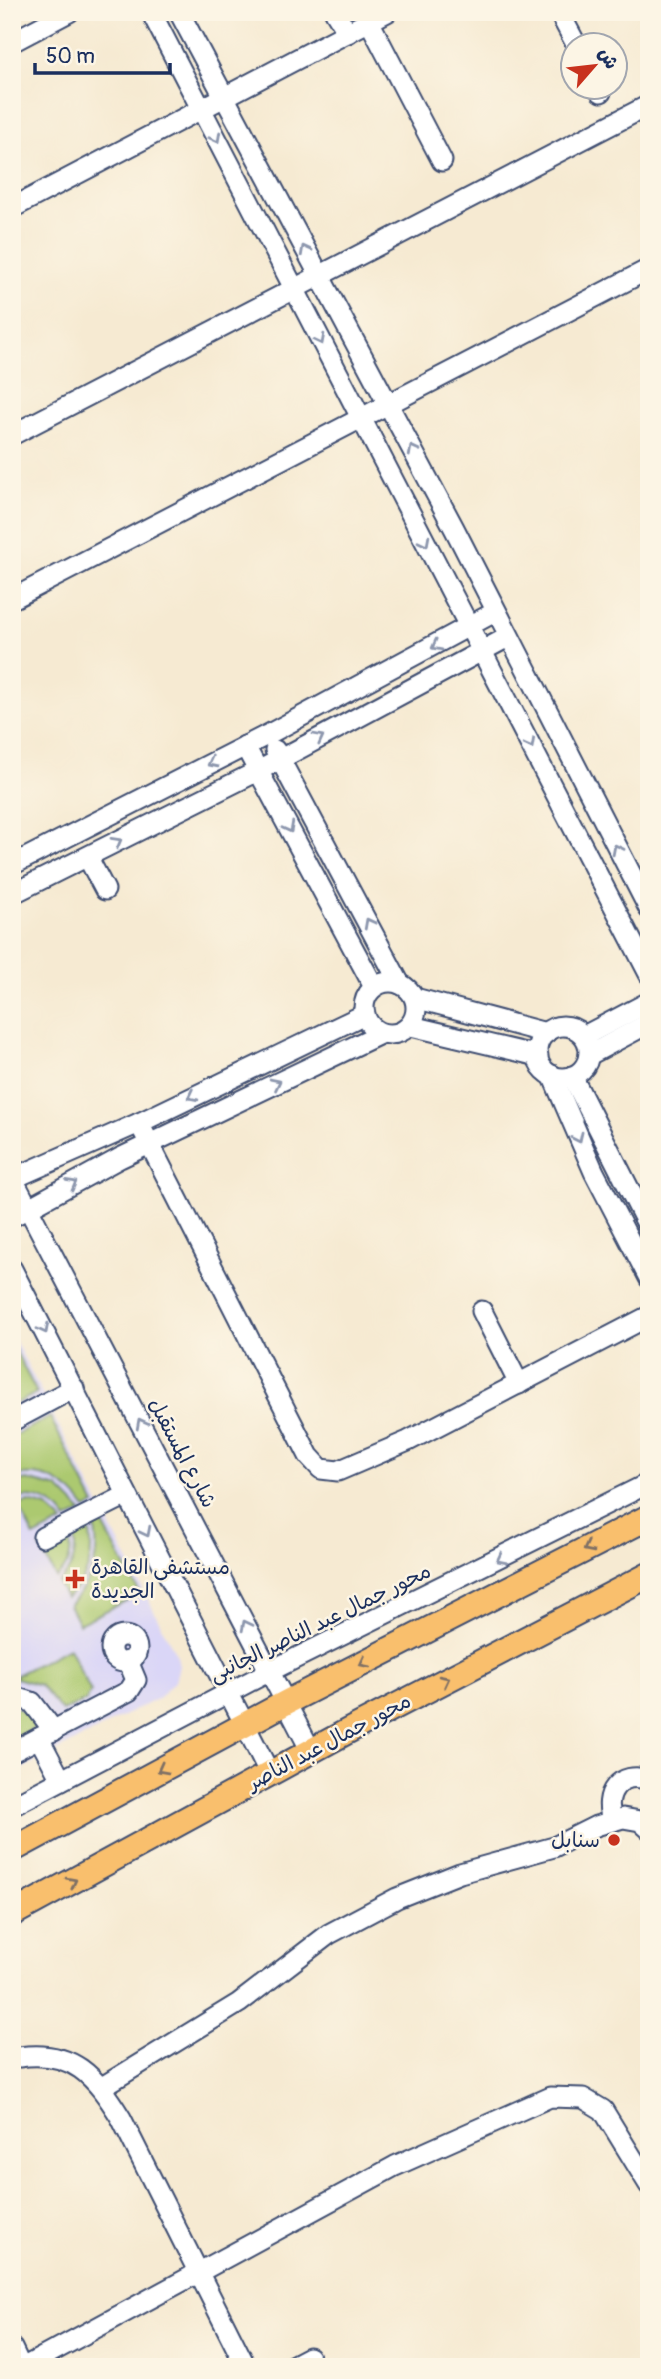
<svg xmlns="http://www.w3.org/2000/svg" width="661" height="2379" font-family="Pangolin,'Playpen Sans Arabic',sans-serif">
	<rect width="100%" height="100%" fill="#fcf5e5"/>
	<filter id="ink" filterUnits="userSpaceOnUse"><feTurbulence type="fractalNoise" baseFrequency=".0143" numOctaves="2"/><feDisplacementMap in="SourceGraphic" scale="14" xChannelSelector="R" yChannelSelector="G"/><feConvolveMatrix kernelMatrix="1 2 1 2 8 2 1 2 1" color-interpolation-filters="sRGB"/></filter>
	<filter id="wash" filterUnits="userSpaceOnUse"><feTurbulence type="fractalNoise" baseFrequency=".00686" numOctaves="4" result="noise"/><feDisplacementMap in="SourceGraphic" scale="28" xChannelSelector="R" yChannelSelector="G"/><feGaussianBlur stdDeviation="1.57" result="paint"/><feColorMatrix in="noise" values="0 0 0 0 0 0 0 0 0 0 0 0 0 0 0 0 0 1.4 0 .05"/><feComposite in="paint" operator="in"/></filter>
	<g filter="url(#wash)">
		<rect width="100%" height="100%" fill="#f6ead2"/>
		<path fill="#dad6f7" d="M12 1335 177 1656 179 1666 175 1681 158 1698 12 1774Z"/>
		<g fill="#acc970" stroke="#647c67" stroke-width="2">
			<path d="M12 1344 37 1393 13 1405 12 1403Z"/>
			<path d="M50 1417 95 1505 86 1509C69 1484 43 1469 12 1477V1436Z"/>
			<path d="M27 1480 58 1488 82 1512 67 1520C55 1501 37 1495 16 1498L12 1483Z"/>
			<path d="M29 1502 47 1507 63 1522 34 1537 18 1505Z"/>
			<path d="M99 1517 140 1594 79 1624 69 1605C94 1581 102 1554 93 1521Z"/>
			<path d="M88 1522C95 1551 91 1579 66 1598L58 1583C74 1569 79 1550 72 1530Z"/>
			<path d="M67 1532C74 1550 70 1566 56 1578L40 1547Z"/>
			<path d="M69 1648 91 1692 86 1701 62 1711 40 1685 12 1677Z"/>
			<path d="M12 1706 29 1713 35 1723 34 1729 12 1740Z"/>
		</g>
	</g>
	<g filter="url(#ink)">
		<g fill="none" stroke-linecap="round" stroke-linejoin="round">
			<defs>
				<g id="minor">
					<path d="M151 12 649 974"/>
					<path d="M179 12 454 528 649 909"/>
					<path d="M335 12 348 33"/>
					<path d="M559 12 577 46"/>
					<path d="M369 21 442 161"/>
					<path d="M12 42 69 12"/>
					<path d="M599 88 601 92"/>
					<path d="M12 208 387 12"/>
					<path d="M12 435 649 105"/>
					<path d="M12 599 649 269"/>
					<path d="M245 746 374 987"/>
					<path d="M275 750 400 984"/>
					<path d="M88 858 105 890"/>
					<path d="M12 865 267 735 495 612"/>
					<path d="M12 894 258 771 508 637"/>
					<circle cx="390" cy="1008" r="26"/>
					<path d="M415 998 546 1033"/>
					<path d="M411 1026 538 1056"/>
					<circle cx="563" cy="1052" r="26"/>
					<path d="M584 1036 649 1002"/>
					<path d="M589 1055 649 1023"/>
					<path d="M552 1075 594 1172 649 1278"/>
					<path d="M572 1076 649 1228"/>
					<path d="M139 1123 309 1456 321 1469 338 1471 408 1441 649 1316"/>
					<path d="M12 1177 311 1751"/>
					<path d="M12 1179 139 1123 365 1014"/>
					<path d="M12 1217 120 1158 382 1033"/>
					<path d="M12 1269 270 1774"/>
					<path d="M482 1311 519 1384"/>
					<path d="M12 1421 74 1388"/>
					<path d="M43 1537 127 1495"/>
					<circle cx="124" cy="1649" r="13"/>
					<path d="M12 1696 32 1702 54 1731"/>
					<path d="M39 1738 61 1780"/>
					<path d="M12 1752 129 1691 136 1680 128 1661"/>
					<path d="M12 1806 270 1671 649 1483"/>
					<path d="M613 1821C601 1794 620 1770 649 1780"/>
					<path d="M19 2057C73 2049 95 2076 121 2118L246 2367"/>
					<path d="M102 2087 239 2003 329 1934 397 1898 460 1873 554 1847 596 1826 623 1818 640 1821 649 1829"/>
					<path d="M12 2348 21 2367"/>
					<path d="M24 2367 395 2166 550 2097 583 2098 603 2110 649 2185"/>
					<path d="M290 2367 309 2357"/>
				</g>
				<g id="major">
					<path d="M12 1850 287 1702 649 1517"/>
					<path d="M12 1914 348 1731 649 1575"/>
				</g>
			</defs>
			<use href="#minor" stroke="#3c4b6f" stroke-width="23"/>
			<use href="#major" stroke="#3c4b6f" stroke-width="28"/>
			<use href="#minor" stroke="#fff" stroke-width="19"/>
			<use href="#major" stroke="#f9bf6d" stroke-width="24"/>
		</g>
		<defs><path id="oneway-chevron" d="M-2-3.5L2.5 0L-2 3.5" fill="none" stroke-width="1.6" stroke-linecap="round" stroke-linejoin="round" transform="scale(1.75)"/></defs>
		<g stroke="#8d97ae">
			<use href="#oneway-chevron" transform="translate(216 138) rotate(62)"/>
			<use href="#oneway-chevron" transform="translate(305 250) rotate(-118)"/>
			<use href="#oneway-chevron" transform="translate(320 340) rotate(63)"/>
			<use href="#oneway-chevron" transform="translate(413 450) rotate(-118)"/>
			<use href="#oneway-chevron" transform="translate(425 542) rotate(63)"/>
			<use href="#oneway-chevron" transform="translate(436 646) rotate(152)"/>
			<use href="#oneway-chevron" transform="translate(319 738) rotate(-28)"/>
			<use href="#oneway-chevron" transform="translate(530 744) rotate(62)"/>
			<use href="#oneway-chevron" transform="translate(212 763) rotate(153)"/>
			<use href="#oneway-chevron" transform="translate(289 828) rotate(62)"/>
			<use href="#oneway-chevron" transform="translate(117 842) rotate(-29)"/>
			<use href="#oneway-chevron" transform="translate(617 849) rotate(-117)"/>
			<use href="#oneway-chevron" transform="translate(369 923) rotate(-118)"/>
			<use href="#oneway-chevron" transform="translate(276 1083) rotate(-26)"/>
			<use href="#oneway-chevron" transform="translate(192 1096) rotate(153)"/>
			<use href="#oneway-chevron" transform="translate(578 1138) rotate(65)"/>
			<use href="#oneway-chevron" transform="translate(72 1184) rotate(-29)"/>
			<use href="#oneway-chevron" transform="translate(44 1329) rotate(63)"/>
			<use href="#oneway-chevron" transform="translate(141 1423) rotate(-118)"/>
			<use href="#oneway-chevron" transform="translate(146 1532) rotate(63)"/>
			<use href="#oneway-chevron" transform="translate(501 1559) rotate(153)"/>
			<use href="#oneway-chevron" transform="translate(246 1625) rotate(-117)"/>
		</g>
		<g stroke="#7f7065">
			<use href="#oneway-chevron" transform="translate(588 1548) rotate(153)"/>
			<use href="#oneway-chevron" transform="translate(364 1663) rotate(153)"/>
			<use href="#oneway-chevron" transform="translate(445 1680) rotate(-27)"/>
			<use href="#oneway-chevron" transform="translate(162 1769) rotate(152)"/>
			<use href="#oneway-chevron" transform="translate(72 1882) rotate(-28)"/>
		</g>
	</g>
	<g fill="#c8321e" stroke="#fcf5e5" stroke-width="2.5">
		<path d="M71.5 1568.5h7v7h7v7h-7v7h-7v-7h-7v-7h7z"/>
		<circle cx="614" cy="1840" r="7"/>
	</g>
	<g text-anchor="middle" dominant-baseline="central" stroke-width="5" stroke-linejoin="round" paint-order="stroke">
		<g font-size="21" fill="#1b2f5e" stroke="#fcf5e5">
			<text transform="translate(182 1453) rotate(62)">شارع المستقبل</text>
			<text transform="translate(320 1623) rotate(-26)">محور جمال عبد الناصر الجانبى</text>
			<text transform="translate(329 1742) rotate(-28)">محور جمال عبد الناصر</text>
		</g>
		<g font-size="21" fill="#1b2f5e" stroke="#fcf5e5" text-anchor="start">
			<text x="91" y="1567">مستشفى القاهرة<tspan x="91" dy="24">الجديدة</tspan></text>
			<text x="600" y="1840" text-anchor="end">سنابل</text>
		</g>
	</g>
	<rect width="661" height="2379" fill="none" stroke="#fcf5e5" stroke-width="42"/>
	<g transform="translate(594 66) rotate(62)"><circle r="33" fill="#fcf5e5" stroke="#a2a6af" stroke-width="2"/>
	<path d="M0-5L12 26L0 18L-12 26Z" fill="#c8321e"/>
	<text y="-10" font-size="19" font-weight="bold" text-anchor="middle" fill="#1b2f5e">ش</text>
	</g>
	<path d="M35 63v10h135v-10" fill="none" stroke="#1b2f5e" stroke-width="3.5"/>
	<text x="46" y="63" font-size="21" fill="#1b2f5e" stroke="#fcf5e5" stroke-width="5" paint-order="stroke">50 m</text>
</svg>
